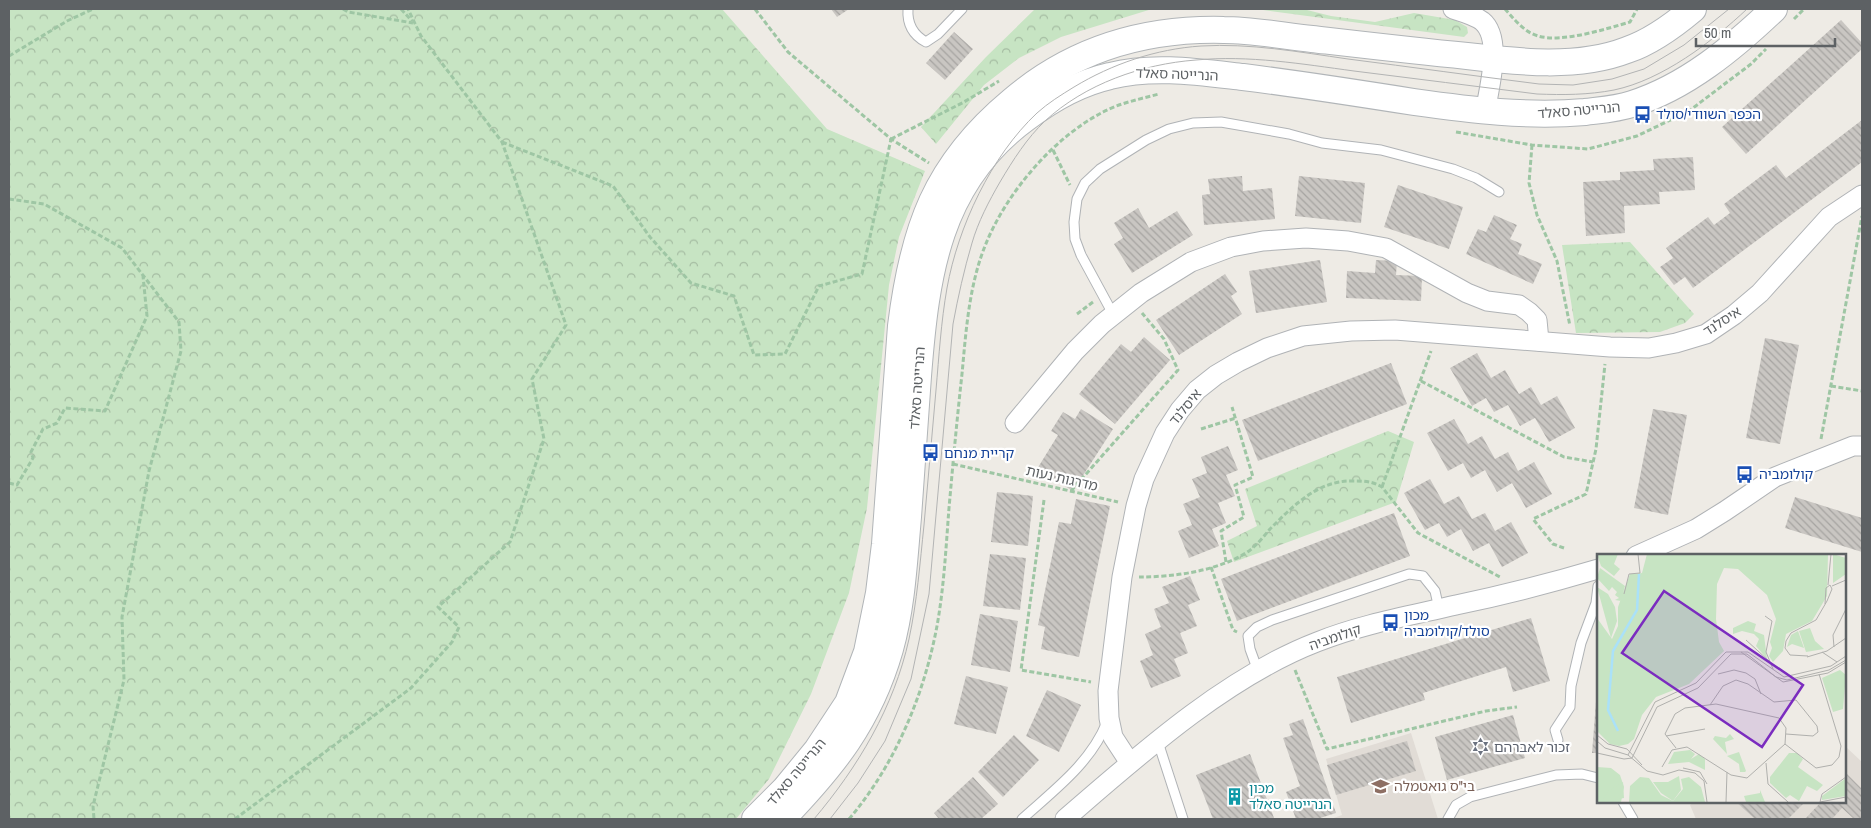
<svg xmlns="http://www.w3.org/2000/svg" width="1871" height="828" font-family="'Archivo Narrow','Noto Sans Hebrew',sans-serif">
	<defs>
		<pattern id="forest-crowns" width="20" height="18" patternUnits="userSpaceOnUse" patternTransform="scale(1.25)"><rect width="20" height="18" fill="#c7e4c3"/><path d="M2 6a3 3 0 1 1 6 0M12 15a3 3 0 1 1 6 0" fill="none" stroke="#a5bca2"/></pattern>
		<pattern id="building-back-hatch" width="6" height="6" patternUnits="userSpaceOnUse" patternTransform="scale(1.25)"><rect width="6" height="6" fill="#c9c6c2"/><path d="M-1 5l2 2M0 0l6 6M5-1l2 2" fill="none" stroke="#a6a4a1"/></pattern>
	</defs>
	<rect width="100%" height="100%" fill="#eeebe5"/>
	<g fill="#e1dcd6">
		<path d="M1411 733 1438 819H1331L1342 815 1326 759Z"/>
		<path d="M1845 746 1862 762V819H1696L1690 805 1694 802H1845Z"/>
	</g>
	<g fill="url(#forest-crowns)">
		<path d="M9 9H722L827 129 925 171 899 237 889 285 867 508 849 593 811 694 769 779 736 819H9Z"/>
		<path d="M1035 9H1152L1061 37 1019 58 984 85 936 144 921 127 986 57Z"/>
		<path d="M1256 9H1303L1331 16 1375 22 1414 13 1455 20 1467 27 1468 33 1464 37Z"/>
		<path d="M1630 242 1694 314 1685 323 1660 332 1576 333 1562 245Z"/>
		<path d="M1388 431 1414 442 1396 502 1234 562 1227 541 1257 526 1245 489Z"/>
	</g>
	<g fill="url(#building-back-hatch)">
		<path d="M831 9H849L837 17Z"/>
		<path d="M1841 20 1862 43V49L1746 154 1722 127Z"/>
		<path d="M954 32 973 49 945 80 926 63Z"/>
		<path d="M1862 120V162L1693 288 1685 277 1674 285 1660 267 1673 258 1666 248 1708 217 1714 225 1730 213 1724 204 1776 165 1786 178Z"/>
		<path d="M1693 157 1695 190 1659 192 1660 204 1624 206 1625 233 1586 236 1583 182 1620 180V172L1654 170 1653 159Z"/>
		<path d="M1242 176 1243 191 1272 188 1275 219 1204 225 1202 195 1210 194 1208 179Z"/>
		<path d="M1299 176 1365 183 1361 223 1295 216Z"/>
		<path d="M1398 185 1463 207 1449 249 1384 227Z"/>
		<path d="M1138 208 1149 228 1177 211 1193 235 1132 273 1114 244 1123 238 1114 223Z"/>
		<path d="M1494 215 1517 225 1510 239 1522 244 1518 254 1542 264 1533 284 1466 254 1478 229 1486 232Z"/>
		<path d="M1320 260 1327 302 1256 313 1249 271Z"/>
		<path d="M1376 260 1397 261 1396 275 1422 276 1421 301 1346 298 1347 271 1375 273Z"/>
		<path d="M1225 274 1237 292 1231 296 1242 314 1179 355 1156 320Z"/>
		<path d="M1144 337 1170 360 1115 424 1079 394 1121 344 1131 352Z"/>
		<path d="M1765 338 1799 345 1780 444 1746 438Z"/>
		<path d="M1477 353 1491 378 1505 370 1519 394 1531 387 1541 405 1557 396 1575 428 1549 442 1535 418 1520 426 1508 405 1494 412 1486 398 1472 406 1450 368Z"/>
		<path d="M1391 363 1407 404 1258 461 1242 420Z"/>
		<path d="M1081 409 1113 429 1073 491 1037 469 1058 435 1051 431 1063 412 1075 419Z"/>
		<path d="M1653 409 1687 415 1668 515 1634 508Z"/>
		<path d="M1454 419 1468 444 1482 436 1495 459 1508 452 1518 471 1534 462 1552 494 1526 508 1512 483 1497 492 1485 470 1471 478 1463 463 1448 471 1427 433Z"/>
		<path d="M1228 446 1238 470 1226 475 1235 496 1218 503 1226 523 1212 529 1219 546 1189 558 1178 531 1192 525 1183 504 1200 497 1192 479 1207 473 1201 457Z"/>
		<path d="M1430 479 1444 504 1459 496 1472 519 1485 513 1495 531 1511 522 1528 553 1502 567 1489 543 1473 551 1461 529 1447 537 1439 523 1425 530 1404 493Z"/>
		<path d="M997 492 1033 496 1028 546 991 542Z"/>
		<path d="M1795 497 1862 518V552L1785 528Z"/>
		<path d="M1076 499 1110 506 1079 657 1041 649 1045 627 1038 625 1059 522 1071 524Z"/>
		<path d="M1394 513 1410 556 1237 621 1221 579Z"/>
		<path d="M990 554 1026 558 1020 610 983 606Z"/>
		<path d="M1190 576 1200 600 1188 605 1197 626 1180 633 1188 653 1174 659 1181 676 1151 688 1140 661 1153 655 1145 634 1161 627 1154 609 1169 603 1162 587Z"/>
		<path d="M980 614 1018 621 1010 672 971 665Z"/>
		<path d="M1531 618 1550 681 1513 692 1506 667 1423 693 1425 700 1351 723 1337 677Z"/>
		<path d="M966 676 1008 687 996 734 954 724Z"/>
		<path d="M1047 690 1081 705 1059 752 1026 736Z"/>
		<path d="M1596 702H1598V753H1592Z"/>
		<path d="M1513 715 1525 758 1447 780 1435 737Z"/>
		<path d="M1303 719 1336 813 1317 819H1296L1286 792 1300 786 1283 738 1293 735 1289 724Z"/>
		<path d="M1014 735 1039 760 1003 797 978 772Z"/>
		<path d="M1407 741 1416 771 1336 795 1327 765Z"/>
		<path d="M1250 754 1274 818 1270 819H1213L1196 775Z"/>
		<path d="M1847 774 1862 789V819H1854L1842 808 1832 819H1805L1821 802H1845V777Z"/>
		<path d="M973 777 998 804 981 819H939L934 813Z"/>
		<path d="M1736 802H1805L1788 819H1755Z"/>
	</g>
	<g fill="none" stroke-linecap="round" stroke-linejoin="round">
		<defs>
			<g id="service">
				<path d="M908 9C907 24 913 35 926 42L938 34 962 9"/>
				<path d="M1113 314 1081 255 1075 239 1074 222 1077 199 1085 183 1100 169 1146 140 1169 129 1193 123 1221 122 1289 134 1322 143 1381 150 1453 169 1476 178 1499 192"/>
				<path d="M1258 671 1250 649 1248 636 1257 627 1272 620 1409 574 1423 576 1435 591 1439 609"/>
				<path d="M1558 740 1555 730 1570 707 1571 686 1581 643 1596 603 1598 586"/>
				<path d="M1158 742 1183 819"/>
				<path d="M1623 802 1633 819"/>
				<path d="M1022 819C1053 791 1091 763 1107 722"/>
				<path d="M1448 819 1456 805 1470 797 1556 775 1582 774 1598 778"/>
			</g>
			<g id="minor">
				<path d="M1453 9C1462 12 1474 15 1482 21 1503 38 1489 89 1485 112"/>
				<path d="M1015 423 1075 351 1102 324 1141 293 1191 262 1231 247 1263 241 1306 238 1348 241 1386 248 1467 293 1487 301 1519 305 1529 312 1537 320 1539 341"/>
				<path d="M1636 556 1696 529 1725 511 1775 477 1853 446H1862"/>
				<path d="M1130 763 1113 737 1109 718 1108 691 1122 577 1136 506 1144 479 1165 433 1180 410 1197 390 1216 375 1238 362 1267 348 1303 336 1351 331 1395 330 1610 347 1649 348 1676 343 1706 334 1734 315 1760 293 1829 217 1862 195"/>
				<path d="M1065 819C1139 755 1226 677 1317 642 1362 624 1409 616 1456 605 1504 595 1551 583 1598 569"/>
			</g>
			<g id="secondary">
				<path d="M755 819 785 789 817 750 848 703 867 652 879 593 885 544 901 326C913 230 935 165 1012 101 1073 49 1145 28 1224 30 1253 30 1283 36 1312 39 1364 45 1415 51 1467 56 1518 62 1578 69 1627 50 1651 42 1674 25 1693 9"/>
				<path d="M782 819C833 766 869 722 890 649 902 606 904 561 908 517 911 470 915 423 918 376 926 274 938 182 1026 118 1051 99 1079 83 1110 76 1153 65 1199 72 1243 77 1300 84 1357 93 1414 102 1471 110 1527 117 1585 112 1601 110 1617 109 1632 104 1686 87 1733 48 1774 9"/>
			</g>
		</defs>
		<use href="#service" stroke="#b0b3b6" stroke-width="11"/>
		<use href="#minor" stroke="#b0b3b6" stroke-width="21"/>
		<use href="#secondary" stroke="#b1b5b8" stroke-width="28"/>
		<g stroke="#9ec6a4" stroke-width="3" stroke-dasharray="5 2.5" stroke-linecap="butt">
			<path d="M343 9 348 12 413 23"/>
			<path d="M401 9 412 21"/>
			<path d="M755 9 788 52 891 139 929 163"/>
			<path d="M1505 9C1514 19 1524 32 1538 36 1562 43 1606 29 1630 22L1637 9"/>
			<path d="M1794 19 1804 9"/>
			<path d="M9 56 67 21 93 9"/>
			<path d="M1456 132 1532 145 1588 149 1637 136 1689 111 1751 64 1766 49"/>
			<path d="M891 139 964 102 999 81"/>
			<path d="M502 142 613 186 650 237 691 283 734 296 754 355 785 354 819 286 862 274 891 139"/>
			<path d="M1532 145 1529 183 1537 215 1557 261 1570 326"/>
			<path d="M1053 150 1070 185"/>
			<path d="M9 199 44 204 122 248 179 322 181 351 149 471 122 617 124 680 93 806 94 819"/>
			<path d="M1077 314 1093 302"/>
			<path d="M1421 381 1564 457 1593 462"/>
			<path d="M1831 386 1862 391"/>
			<path d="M1201 429 1236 418"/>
			<path d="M1821 439 1862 216"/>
			<path d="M953 464 1118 502"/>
			<path d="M9 483 17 485 33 458 31 452 43 429 57 423 65 408 105 411 147 316 143 276"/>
			<path d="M1382 487 1431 351"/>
			<path d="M1071 491 1178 370 1164 339 1142 313"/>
			<path d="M1044 500 1021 670 1091 682"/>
			<path d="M1564 548 1553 544 1533 519 1586 494 1596 449 1605 364"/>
			<path d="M1226 562 1221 531 1244 517 1235 485 1253 477 1232 407"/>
			<path d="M1211 567 1233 630 1237 632"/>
			<path d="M1139 577C1174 577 1219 571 1249 551 1257 545 1264 536 1270 529 1293 506 1318 480 1353 481 1364 481 1372 481 1382 487L1418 533 1500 577"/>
			<path d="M1295 670 1327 749 1486 711 1517 707"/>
			<path d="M235 819 411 688 452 642 459 627 438 607 510 542 544 439 532 379 566 325 502 142 421 36 408 9"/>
			<path d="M849 819C895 765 924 695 937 626 944 587 946 547 949 508 953 463 957 419 962 374 966 331 969 286 985 246 1006 193 1053 138 1103 112 1120 103 1140 99 1159 94"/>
		</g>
		<use href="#service" stroke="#fff" stroke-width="9"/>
		<use href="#minor" stroke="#fff" stroke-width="19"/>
		<use href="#secondary" stroke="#fff" stroke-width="26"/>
		<g stroke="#b3b4b4" stroke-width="1">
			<path d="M814 819C858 767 894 707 909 639 917 602 920 563 924 525 928 480 932 435 936 390 939 356 941 322 947 288 958 227 991 156 1037 113 1048 103 1061 95 1074 87 1112 64 1156 49 1201 46 1250 43 1299 52 1348 59 1411 67 1475 76 1539 84L1573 85 1612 79 1644 69 1684 45 1729 9"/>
			<path d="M830 819 858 783 885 741 911 679 929 594 953 324C958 297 964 270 972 243 978 222 989 201 1000 182 1013 160 1027 138 1045 121 1085 84 1142 64 1196 60 1249 55 1302 64 1354 71 1415 79 1476 86 1537 94 1563 95 1588 95 1614 90 1662 80 1712 42 1747 9"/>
		</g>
	</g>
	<defs>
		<symbol id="bus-bare" viewBox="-9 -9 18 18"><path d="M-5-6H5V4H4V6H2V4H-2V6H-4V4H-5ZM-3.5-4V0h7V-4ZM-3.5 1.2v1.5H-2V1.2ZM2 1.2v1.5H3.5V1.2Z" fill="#1a4fb4" stroke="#fff" stroke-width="2.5" paint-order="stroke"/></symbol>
		<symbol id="synagogue-bare" viewBox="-9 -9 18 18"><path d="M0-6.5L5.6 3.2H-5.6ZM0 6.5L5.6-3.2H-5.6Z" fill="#6b7280" stroke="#fff" stroke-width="2.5" paint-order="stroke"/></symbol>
		<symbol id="school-bare" viewBox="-9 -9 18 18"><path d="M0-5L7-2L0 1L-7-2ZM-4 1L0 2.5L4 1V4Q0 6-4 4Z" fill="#8d6e63" stroke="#fff" stroke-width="2.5" paint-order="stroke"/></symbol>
		<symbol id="building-bare" viewBox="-9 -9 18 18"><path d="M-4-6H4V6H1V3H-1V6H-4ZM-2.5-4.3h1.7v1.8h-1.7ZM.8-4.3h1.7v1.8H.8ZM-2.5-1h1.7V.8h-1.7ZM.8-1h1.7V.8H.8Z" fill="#0f9aa8" stroke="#fff" stroke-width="2.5" paint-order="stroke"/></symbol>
	</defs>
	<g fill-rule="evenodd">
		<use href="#bus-bare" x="1630" y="102" width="25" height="25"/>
		<use href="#bus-bare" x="918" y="440" width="25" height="25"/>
		<use href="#bus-bare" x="1732" y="462" width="25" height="25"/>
		<use href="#bus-bare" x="1378" y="610" width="25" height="25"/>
		<use href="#synagogue-bare" x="1468" y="734" width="25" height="25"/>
		<use href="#school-bare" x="1368" y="774" width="25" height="25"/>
		<use href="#building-bare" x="1222" y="784" width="25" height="25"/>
	</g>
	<g text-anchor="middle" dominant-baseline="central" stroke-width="4.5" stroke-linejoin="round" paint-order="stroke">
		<g font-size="14" fill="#5d6164" stroke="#fff">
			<text transform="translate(1177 74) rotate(2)">הנרייטה סאלד</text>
			<text transform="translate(1579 110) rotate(-5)">הנרייטה סאלד</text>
			<text transform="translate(1722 321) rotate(-33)">איסלנד</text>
			<text transform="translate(917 388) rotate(-86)">הנרייטה סאלד</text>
			<text transform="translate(1185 407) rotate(-51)">איסלנד</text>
			<text transform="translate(1062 478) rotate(13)">מדרגות נעות</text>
			<text transform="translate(1335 637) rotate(-19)">קולומביה</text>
			<text transform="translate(796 772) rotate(-50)">הנרייטה סאלד</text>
		</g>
		<g font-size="14" fill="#164399" stroke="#fff" text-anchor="start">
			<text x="1656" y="114">הכפר השוודי/סולד</text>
			<text x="944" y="453">קריית מנחם</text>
			<text x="1759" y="474">קולומביה</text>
			<text x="1404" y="615">מכון<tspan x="1404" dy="16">סולד/קולומביה</tspan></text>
		</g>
		<g font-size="14" fill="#5b616d" stroke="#fff" text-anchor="start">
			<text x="1494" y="747">זכור לאברהם</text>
		</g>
		<g font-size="14" fill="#785e54" stroke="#fff" text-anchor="start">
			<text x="1394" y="786">בי"ס גואטמלה</text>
		</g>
		<g font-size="14" fill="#0d838f" stroke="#fff" text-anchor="start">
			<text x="1249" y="788">מכון<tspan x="1249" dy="16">הנרייטה סאלד</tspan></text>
		</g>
	</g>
	<g transform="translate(1597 554)">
		<rect width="249" height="249" fill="#eeebe5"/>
		<path d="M201 77 207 94 195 90 190 93 194 81ZM0 213 14 214 23 221 27 233 24 248H0ZM43 223 52 224 64 241 76 247 86 235 84 225 92 223 104 233 108 248H32L33 232Z" fill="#c7e4c3"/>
		<path d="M21 0 17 10 23 15 17 22 4 12 0 0ZM50 0H231L230 42 215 67 189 80 186 97 176 108 172 102 175 94 173 88 179 65 170 41 141 15 127 14 120 30 119 65 122 88 127 97 92 130 59 143 45 161 37 185 31 190 22 192 13 190 0 177V64L15 85 21 72V53L33 20 45 19ZM236 0 249 4V20L236 29ZM3 14 28 32 24 47 18 46 22 44 18 41 20 38 15 33 12 37 0 24ZM0 33 11 40 18 53 20 67 14 84ZM151 67 159 70 157 77 167 81 170 105 159 92 162 85 157 80 145 77 136 80V74ZM213 74 218 87 227 95 209 98 202 77ZM243 116 249 121 246 155 236 158 225 124ZM133 180 137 185 128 188 130 200 116 185 118 182 129 184ZM93 196 98 200 94 205 102 200 108 205V216L92 208 71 210 77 198ZM142 198 149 217 148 218H143L142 210 130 202ZM192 199H200L206 205 201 213 226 231 220 237 210 232 202 247 193 241 189 244 173 229V223ZM82 222 84 236 76 247 64 239 56 228H71ZM249 224V242L225 246V242ZM26 228 27 244 5 248 11 237ZM163 236 168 248H149L147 242 163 239Z" fill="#c7e4c3"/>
		<path fill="none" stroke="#aae1f9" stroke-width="2.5" d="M21 177 11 156 16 97 40 56 42 20"/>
		<path fill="none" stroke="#b0b0ad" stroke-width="1" d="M231 31 234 0M235 32 249 26M27 40 32 20 43 19 41 0M168 62 175 67 169 98 176 115M149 86 172 107M237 93 236 81 249 55M230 97 249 84M144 98 186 128 231 119 249 108M225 98 240 108M211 102 193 101 188 94 189 87 194 79 219 66 230 47 235 35 233 31 229 34 228 50M210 103 230 97M121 120 137 116 149 119 158 125 164 140M113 151 126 132 139 126 151 130 177 148 199 146 220 172 221 178 216 182 189 180M0 181 11 190 30 195 45 211M69 182 108 175M0 187 8 194 31 201 50 217 66 221 82 216 98 219 107 227 110 248M188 190 219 214 235 211 242 203 244 192 222 120M79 194 68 180 78 160 88 154 119 150 182 164 189 174 188 190M0 199 27 205 35 204 60 153 101 134 134 100H150L179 123 190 126 232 116 249 106M31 201 58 148 99 129 129 98H151L187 123 234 112 249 102M169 209 171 230 191 248M65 213 75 196 90 193 134 221 150 224 188 190M86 214 103 218 110 230M129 248 130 218M223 248 225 240 249 223M223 248 249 243"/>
		<path fill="#7b2cbf" fill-opacity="0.15" stroke="#7b2cbf" stroke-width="2.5" d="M67 37 206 131 165 193 25 99Z"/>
		<rect width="249" height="249" fill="none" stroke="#5d6164" stroke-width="2.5"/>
	</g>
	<rect width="1871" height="828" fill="none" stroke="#5d6164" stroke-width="20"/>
	<path d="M1696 38v8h139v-8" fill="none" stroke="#5d6164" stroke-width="2.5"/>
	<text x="1704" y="38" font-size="15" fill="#5d6164" stroke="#ffffff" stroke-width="4" paint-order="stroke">50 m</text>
</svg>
